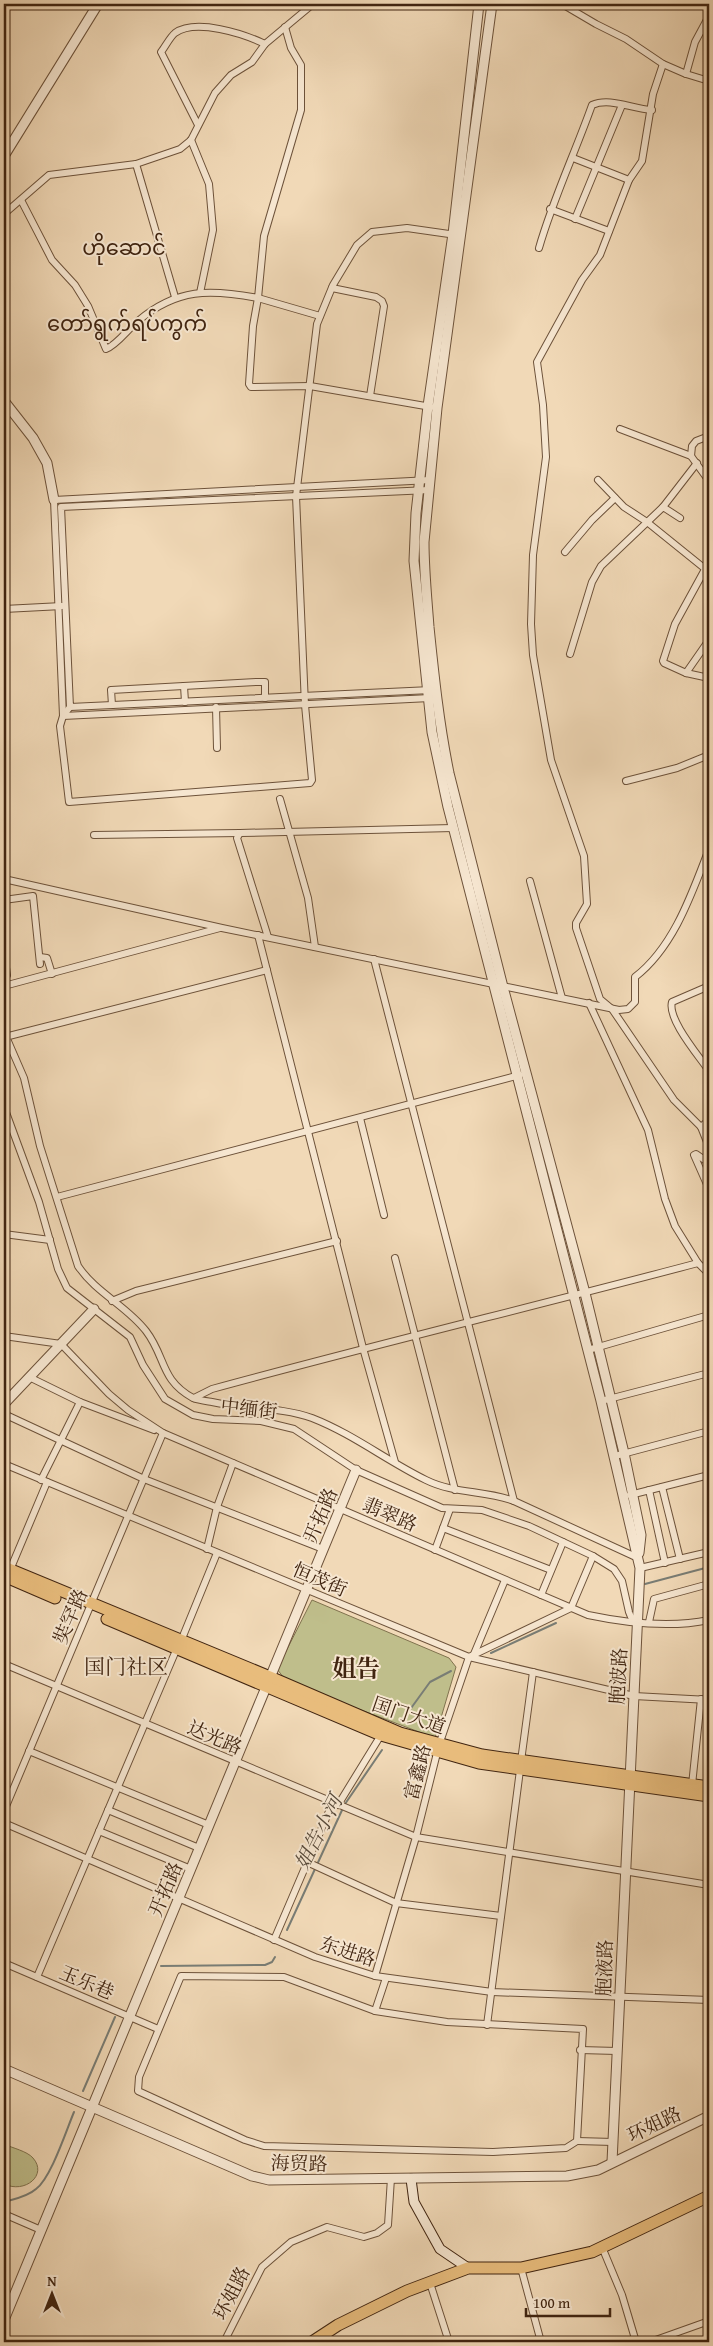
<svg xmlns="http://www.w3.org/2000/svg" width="713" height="2346" font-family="'Gentium Book Plus','Noto Serif SC','Noto Sans Myanmar',serif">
	<rect width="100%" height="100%" fill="#f1d9b7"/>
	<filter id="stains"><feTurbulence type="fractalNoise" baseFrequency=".004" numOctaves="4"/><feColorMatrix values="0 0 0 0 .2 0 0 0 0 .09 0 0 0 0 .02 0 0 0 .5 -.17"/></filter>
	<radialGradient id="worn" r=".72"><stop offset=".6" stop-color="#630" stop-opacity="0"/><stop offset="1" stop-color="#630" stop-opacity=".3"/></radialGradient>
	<g fill="#bfbe8b" stroke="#80724e">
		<path d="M312 1600 449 1658 456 1667 435 1738 287 1682 277 1669Z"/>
		<path d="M4 2144C12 2148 27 2151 33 2158 48 2175 25 2194 4 2184Z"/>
	</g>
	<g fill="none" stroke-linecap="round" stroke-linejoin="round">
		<g stroke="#797d75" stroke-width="2">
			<path d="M645 1584 709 1567"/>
			<path d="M491 1653 556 1623"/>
			<path d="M401 1722 430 1682 451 1671"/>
			<path d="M345 1804 382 1750"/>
			<path d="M287 1930 343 1808"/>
			<path d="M161 1966 265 1965 272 1962 275 1957"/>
			<path d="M83 2091 115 2017"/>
			<path d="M4 2202C14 2199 27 2197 36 2189 51 2178 66 2131 74 2112"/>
		</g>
		<defs>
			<g id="minor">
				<path d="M562 4 596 24 626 39 663 64 686 74 709 81"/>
				<path d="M663 64 653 94 642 161 629 180 600 255 582 280 537 362 543 405 546 457 533 555 531 624 533 655 551 760 584 856 587 904 576 923V928L600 999 612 1009 674 1100 701 1127 709 1147"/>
				<path d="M686 74 695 42 709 16"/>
				<path d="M198 125 161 52C165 47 170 37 175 33 196 18 244 34 265 44"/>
				<path d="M191 140 209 184 213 230 200 293"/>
				<path d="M573 158 629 180"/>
				<path d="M136 164 175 297"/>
				<path d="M21 200 52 260 75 285 88 306 106 349C117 345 128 329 138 321 177 288 210 289 258 298L264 236 301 110V65L291 48 285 27"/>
				<path d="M550 209 609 231"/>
				<path d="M4 214 49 175 136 164 180 149 191 140 215 93 231 75 252 62 265 44 313 4"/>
				<path d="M575 219 622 105"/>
				<path d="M539 248C553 199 575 153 592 105 610 97 632 109 652 110"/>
				<path d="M332 288 376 297 382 301 384 306 370 396"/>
				<path d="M320 316 258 298 253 326 249 384 251 387 310 386 431 407"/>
				<path d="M620 429 691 456 709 481"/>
				<path d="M691 456 692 446 696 441 709 436"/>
				<path d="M430 480 54 500 63 716 430 698"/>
				<path d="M598 480 624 507 647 522 709 572"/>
				<path d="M429 490 61 507 70 707 431 690"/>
				<path d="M663 507 697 463"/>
				<path d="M565 552 592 520 615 498"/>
				<path d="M709 562 675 624 663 661 664 663 686 673 709 678"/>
				<path d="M4 609 62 606"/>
				<path d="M570 654 592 582 601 566 663 507 680 518"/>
				<path d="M686 673 709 640"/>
				<path d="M184 686 185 702"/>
				<path d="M112 705 111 690 256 682H265V698"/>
				<path d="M70 707 63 716 60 726 69 802 310 783 312 780 305 705 296 496 317 324 333 285 357 245 372 232 407 228 456 235"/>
				<path d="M216 707 217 748"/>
				<path d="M626 781 677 768 709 755"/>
				<path d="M280 799 308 898 315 947"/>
				<path d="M94 835 240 833"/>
				<path d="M4 879 222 928 619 1010 628 1009 635 1002V977C674 947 692 893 709 849"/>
				<path d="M530 881 562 998"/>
				<path d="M4 900 33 896 40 964"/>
				<path d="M258 935 363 1348 395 1462"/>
				<path d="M268 937 237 838 240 833 453 828"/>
				<path d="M4 952 7 975"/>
				<path d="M40 957 47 958 52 974"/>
				<path d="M374 959 514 1501"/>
				<path d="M4 986 220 928"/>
				<path d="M709 986 672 1002C667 1019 699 1056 709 1071"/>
				<path d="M589 1003 648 1130 665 1199 675 1226 698 1263 709 1274"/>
				<path d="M4 1032 24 1078 40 1146 78 1266C96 1293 127 1306 146 1331 166 1357 160 1380 193 1398 198 1400 206 1401 212 1402 245 1409 281 1407 312 1418 353 1434 387 1461 426 1480 454 1494 485 1490 514 1501L638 1558"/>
				<path d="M5 1037 267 970"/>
				<path d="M4 1107 39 1202 58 1269 67 1288 130 1337 143 1365 165 1399 193 1415 213 1419 261 1421 294 1429 356 1470 442 1508 482 1510 529 1526 593 1556 614 1569 622 1581 629 1612 631 1617 638 1621"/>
				<path d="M360 1118 384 1215"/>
				<path d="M701 1127 709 1120"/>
				<path d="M709 1163 696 1154 694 1155 709 1189"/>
				<path d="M57 1197 520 1075"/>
				<path d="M4 1234 50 1240"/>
				<path d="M395 1258 455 1490"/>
				<path d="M112 1301 136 1291 337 1241"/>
				<path d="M4 1336 61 1344 109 1394 128 1410 163 1433 588 1615C626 1623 671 1628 709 1620"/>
				<path d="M588 1350 709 1315"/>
				<path d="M29 1377 80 1402 154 1430"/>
				<path d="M194 1398 212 1389C373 1345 536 1306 698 1263"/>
				<path d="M601 1401 709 1373"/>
				<path d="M4 1414 144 1479 323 1549"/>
				<path d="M615 1456 709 1431"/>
				<path d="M4 1464 469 1657 634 1696 709 1700"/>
				<path d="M41 1480 80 1402"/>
				<path d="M662 1487 680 1559"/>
				<path d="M649 1490 665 1563"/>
				<path d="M630 1495 709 1475"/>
				<path d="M443 1528 551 1570"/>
				<path d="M207 1549 217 1507 233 1463"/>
				<path d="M435 1550 450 1509"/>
				<path d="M640 1568 709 1552"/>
				<path d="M10 1570 47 1482"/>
				<path d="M541 1595 563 1542"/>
				<path d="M649 1622 654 1599 709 1584"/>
				<path d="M181 1641 217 1553"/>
				<path d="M474 1654 505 1580"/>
				<path d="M4 1664 416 1837 709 1885"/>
				<path d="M29 1751 209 1825"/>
				<path d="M521 1761 533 1672"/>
				<path d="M692 1785 701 1699"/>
				<path d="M338 1805 381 1735"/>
				<path d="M108 1810 199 1848"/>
				<path d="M4 1811 163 1433"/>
				<path d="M4 1823 315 1957 375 1976 492 1992 709 2000"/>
				<path d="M99 1831 191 1869"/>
				<path d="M307 1862 396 1903 501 1916"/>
				<path d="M274 1940 333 1802"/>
				<path d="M4 1963 158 2029"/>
				<path d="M181 1976 284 1977 375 2011 447 2022 583 2029 577 2141 566 2148 493 2152 264 2146 245 2140 138 2091 139 2077Z"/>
				<path d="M375 1976 416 1837 439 1745 469 1657 571 1608 593 1556"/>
				<path d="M37 1977 177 1648"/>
				<path d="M375 2011 386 1978"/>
				<path d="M487 2025 520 1770"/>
				<path d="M580 2050 617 2051"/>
				<path d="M577 2141 613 2142"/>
				<path d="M4 2214 41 2230"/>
				<path d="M602 2247 622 2295 636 2342"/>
				<path d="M521 2268 541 2342"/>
				<path d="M430 2283 449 2342"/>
				<path d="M224 2342 262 2267 291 2242 327 2227 364 2237 377 2233 388 2225 391 2178"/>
				<path d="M650 2342 709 2321"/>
			</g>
			<g id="tertiary">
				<path d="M479 4 453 234 428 406 416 513 414 561 432 732 448 807 601 1401 640 1568 612 2162"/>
				<path d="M492 4 437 408 424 542C424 571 427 599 429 627 434 676 439 724 449 773L503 987 585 1293 624 1453 641 1535 639 1553"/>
				<path d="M4 156 98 4"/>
				<path d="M4 401 33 438 47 463 54 500"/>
				<path d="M4 1404 94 1309"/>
				<path d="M4 2069 252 2176 269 2180 567 2176 598 2170 709 2116"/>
				<path d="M4 2320 356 1470"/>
			</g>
			<path id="secondary" d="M411 2179 414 2202 440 2249 468 2268"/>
			<g id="trunk">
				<path d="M4 1567 270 1677 400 1733 482 1755 709 1787"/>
				<path d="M4 1576 55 1598"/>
				<path d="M107 1619 381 1735 479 1763 709 1796"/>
				<path d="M312 2342 338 2325 407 2291 468 2268H521L592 2252 709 2196"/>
			</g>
		</defs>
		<use href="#minor" stroke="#6d523a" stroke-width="8"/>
		<use href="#tertiary" stroke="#6d523a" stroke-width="11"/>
		<use href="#secondary" stroke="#412511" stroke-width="11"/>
		<use href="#trunk" stroke="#412511" stroke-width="13"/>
		<use href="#minor" stroke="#f6e6d0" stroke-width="6"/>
		<use href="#tertiary" stroke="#f6e6d0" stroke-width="9"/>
		<use href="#secondary" stroke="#f6e6d0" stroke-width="9"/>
		<use href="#trunk" stroke="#e8bc7c" stroke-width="11"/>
	</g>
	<g text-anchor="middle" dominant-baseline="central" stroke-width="4" stroke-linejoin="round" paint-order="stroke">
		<g font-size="19" fill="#412511" stroke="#f6e6d0">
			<text transform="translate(249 1408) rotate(6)">中缅街</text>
			<text transform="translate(390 1514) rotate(23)">翡翠路</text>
			<text transform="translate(320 1515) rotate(-67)">开拓路</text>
			<text transform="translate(320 1579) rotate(23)">恒茂街</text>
			<text transform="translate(70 1616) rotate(-67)">奘罕路</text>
			<text transform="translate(618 1676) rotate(-87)">胞波路</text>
			<text transform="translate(409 1715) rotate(19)">国门大道</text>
			<text transform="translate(215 1737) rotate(23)">达光路</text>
			<text transform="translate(417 1772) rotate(-76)">富鑫路</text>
			<text transform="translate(165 1889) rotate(-67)">开拓路</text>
			<text transform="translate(348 1951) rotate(18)">东进路</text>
			<text transform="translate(604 1968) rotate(-88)">胞液路</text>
			<text transform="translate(87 1982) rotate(23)">玉乐巷</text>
			<text transform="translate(654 2124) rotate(-25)">环姐路</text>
			<text transform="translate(299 2163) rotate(1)">海贸路</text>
			<text transform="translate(231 2293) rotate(-63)">环姐路</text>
		</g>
		<g font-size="20" font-style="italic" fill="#584a3a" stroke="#f6e6d0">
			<text transform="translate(318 1832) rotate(-63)">姐告小河</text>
		</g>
		<g font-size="21" fill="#412511" stroke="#f6e6d0">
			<text x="124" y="247">ဟိုဆောင်</text>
			<text x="127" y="323">တော်ရွက်ရပ်ကွက်</text>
			<text x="126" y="1666">国门社区</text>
		</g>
		<g font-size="24" font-weight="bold" fill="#412511" stroke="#f6e6d0">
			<text x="356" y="1668">姐告</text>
		</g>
	</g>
	<rect width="713" height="2346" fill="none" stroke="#f1d9b7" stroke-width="20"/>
	<rect x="5" y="5" width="703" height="2336" fill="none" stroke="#412511" stroke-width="2.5"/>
	<rect x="10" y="10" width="693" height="2326" fill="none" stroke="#412511"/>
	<g transform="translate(52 2294)" stroke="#f6e6d0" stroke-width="4" paint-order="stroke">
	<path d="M0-4L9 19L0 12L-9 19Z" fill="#412511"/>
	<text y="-8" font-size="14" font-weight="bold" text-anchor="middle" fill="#412511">N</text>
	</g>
	<path d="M526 2308v8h84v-8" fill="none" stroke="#412511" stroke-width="2.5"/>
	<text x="533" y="2308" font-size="15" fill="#412511" stroke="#f6e6d0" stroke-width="4" paint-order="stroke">100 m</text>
	<rect width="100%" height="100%" filter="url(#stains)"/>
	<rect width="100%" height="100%" fill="url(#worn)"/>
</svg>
